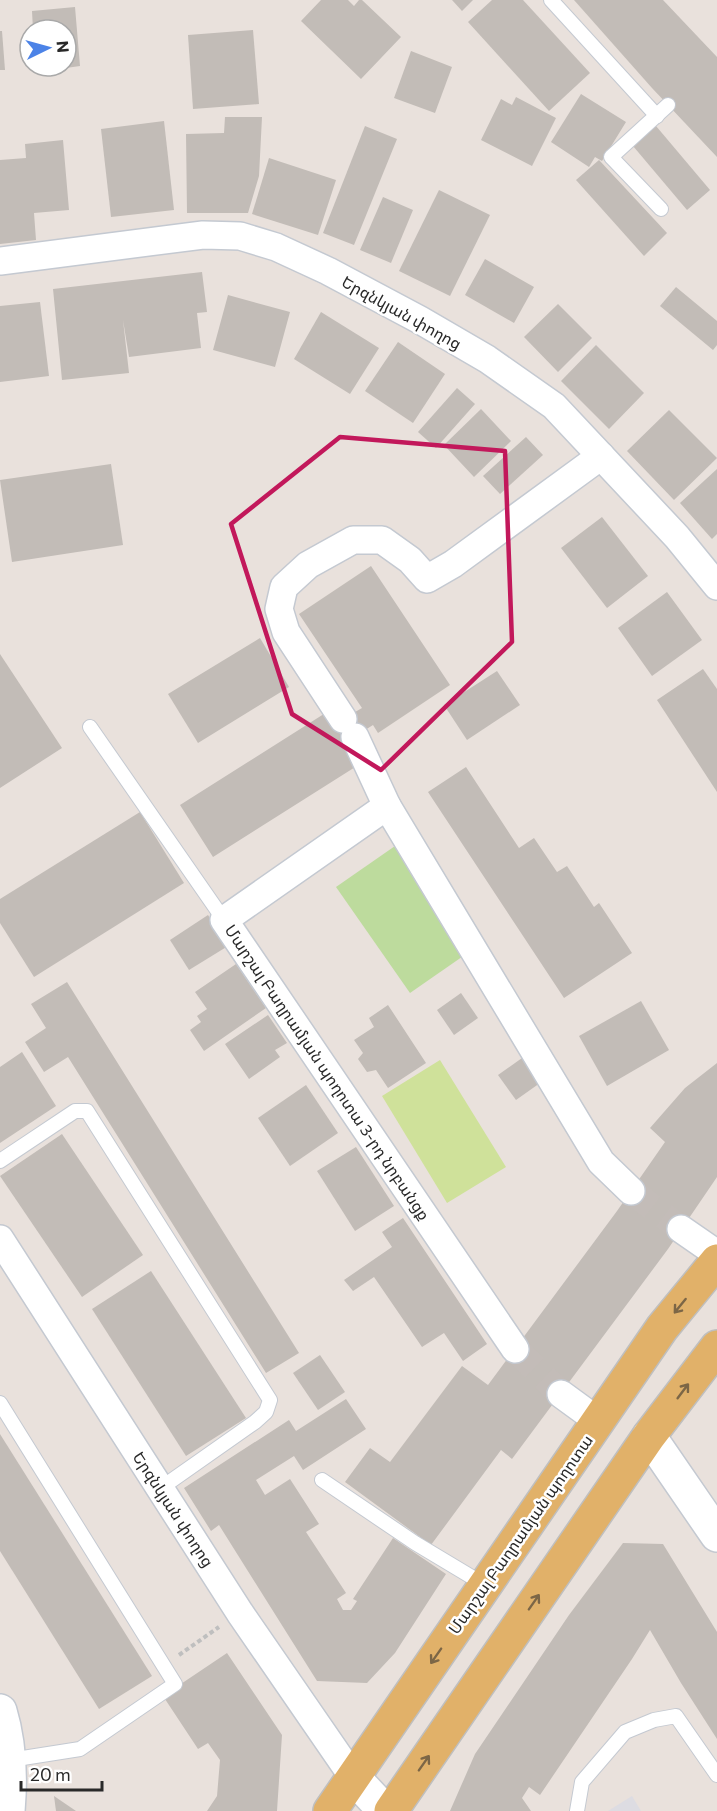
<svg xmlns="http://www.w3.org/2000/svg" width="717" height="1811" font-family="Commissioner,'Noto Sans Armenian',sans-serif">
	<rect width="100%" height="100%" fill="#e9e1dc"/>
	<path fill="#dddce2" d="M632 1796 641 1811H608Z"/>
	<path fill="#bddb9d" d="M395 846 469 952 410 993 336 887Z"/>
	<path fill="#cfe19a" d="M440 1060 506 1167 447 1203 382 1096Z"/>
	<g fill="#c2bcb7">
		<path d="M321 0H348L354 6 359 0H362L401 37 361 79 301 21Z"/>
		<path d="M452 0H473L462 11Z"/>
		<path d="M492 0H523L590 73 549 111 468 22Z"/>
		<path d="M574 0H663L717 57V157L652 88Z"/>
		<path d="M75 7 80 66 66 68V30H33L32 11Z"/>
		<path d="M253 30 259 104 193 109 188 35Z"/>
		<path d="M0 31H2L5 70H0Z"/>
		<path d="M411 51 452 67 435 113 394 98Z"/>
		<path d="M36 66H64V68L37 70Z"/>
		<path d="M581 94 626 122 602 161 595 157 589 167 551 142Z"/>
		<path d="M516 97 556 118 532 166 481 140 501 99 512 105Z"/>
		<path d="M225 117H262L259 176 248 213H187L186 134 224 133Z"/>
		<path d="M164 121 174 210 111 217 101 129Z"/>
		<path d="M365 126 397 139 354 245 323 233Z"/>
		<path d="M656 126 710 190 687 210 633 146Z"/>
		<path d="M63 140 69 210 34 213 36 240 0 244V160L26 158 25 144Z"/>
		<path d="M269 158 336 180 318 235 252 214Z"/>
		<path d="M599 160 667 233 644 256 576 180Z"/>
		<path d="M439 190 490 215 450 296 399 271Z"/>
		<path d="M383 197 413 210 391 263 360 250Z"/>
		<path d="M485 259 534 287 514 323 465 295Z"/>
		<path d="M202 272 207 312 197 313 201 348 129 357 123 320 129 373 62 380 53 289Z"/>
		<path d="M676 287 717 321V345L713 350 660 306Z"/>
		<path d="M228 295 290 312 275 367 213 350Z"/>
		<path d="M40 302 49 376 0 382V306Z"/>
		<path d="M558 304 592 338 558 372 524 337Z"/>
		<path d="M321 312 379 348 350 394 294 359Z"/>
		<path d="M398 342 445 374 413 423 365 391Z"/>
		<path d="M596 345 644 393 609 429 561 381Z"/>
		<path d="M457 388 475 404 436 448 418 432Z"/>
		<path d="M481 409 511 441 474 477 444 445Z"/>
		<path d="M669 410 717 458 674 500 627 451Z"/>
		<path d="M526 437 543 455 500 494 483 476Z"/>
		<path d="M111 464 123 545 12 562 0 480Z"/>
		<path d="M717 469V534L712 539 680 503Z"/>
		<path d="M602 517 648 576 607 608 561 548Z"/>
		<path d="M371 566 450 685 378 733 373 725 346 742 360 764 213 857 180 805 327 712 343 719 362 708 299 614Z"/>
		<path d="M667 592 702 640 652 676 618 628Z"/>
		<path d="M260 638 289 687 198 743 168 694Z"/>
		<path d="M0 654 62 748 0 788Z"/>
		<path d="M703 669 717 689V792L657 700Z"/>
		<path d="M497 671 520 705 467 740 444 705Z"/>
		<path d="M466 767 519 848 534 838 557 872 567 866 594 907 599 903 632 953 564 998 428 792Z"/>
		<path d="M140 812 184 883 34 977 0 923V899Z"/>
		<path d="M208 915 228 946 189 970 170 940Z"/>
		<path d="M236 964 266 1008 204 1051 190 1030 201 1022 197 1016 207 1009 195 992Z"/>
		<path d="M67 982 299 1353 266 1373 68 1057 44 1072 25 1042 46 1028 31 1004Z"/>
		<path d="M461 993 478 1018 454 1035 437 1010Z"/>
		<path d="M641 1001 669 1050 607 1086 579 1036Z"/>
		<path d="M388 1005 426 1063 388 1088 376 1070 367 1072 358 1059 363 1053 354 1040 374 1027 369 1018Z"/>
		<path d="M268 1015 287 1043 275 1050 280 1057 249 1079 225 1044Z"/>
		<path d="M22 1052 56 1106 0 1143V1067Z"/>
		<path d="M522 1058 540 1083 516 1100 498 1075Z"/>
		<path d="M717 1063V1177L668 1249 512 1459 501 1450 431 1545 345 1482 370 1448 390 1462 462 1366 488 1385 617 1211 665 1142 650 1128 685 1088Z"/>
		<path d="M306 1085 338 1133 290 1166 258 1118Z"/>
		<path d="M62 1134 143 1255 82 1297 0 1176Z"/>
		<path d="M356 1147 394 1206 355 1231 317 1171Z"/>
		<path d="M403 1218 487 1344 463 1361 444 1333 422 1347 374 1277 353 1291 344 1280 392 1247 382 1232Z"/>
		<path d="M151 1271 246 1418 186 1456 92 1309Z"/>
		<path d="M320 1355 345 1392 318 1410 293 1373Z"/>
		<path d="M346 1399 366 1429 303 1470 294 1456 256 1480 265 1495 290 1479 319 1524 306 1532 346 1593 337 1599 343 1610H351L357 1601 353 1599 393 1538 446 1574 395 1653 367 1683 317 1681 219 1525 211 1531 184 1488 289 1420 296 1431Z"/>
		<path d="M0 1434 152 1676 99 1709 0 1551Z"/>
		<path d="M623 1543 663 1544 717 1632V1739L681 1683 650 1630 632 1659 540 1795 529 1787 522 1798 531 1811H450L475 1754 569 1615Z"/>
		<path d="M227 1653 282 1735 277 1811H207L217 1796 220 1760 208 1743 198 1749 163 1696Z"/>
		<path d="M54 1796 76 1811H56Z"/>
	</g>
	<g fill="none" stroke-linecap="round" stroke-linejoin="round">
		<g stroke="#c3bcb8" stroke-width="27" stroke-dasharray="27 14" stroke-linecap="butt">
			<path d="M631 1191 681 1229"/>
			<path d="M515 1349 561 1394"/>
		</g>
		<defs>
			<g id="lane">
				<path d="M551 0 657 116"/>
				<path d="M661 209 611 157 668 105"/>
				<path d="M90 727 224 920"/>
				<path d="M0 1161 75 1111H87L270 1400 266 1412 255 1422 161 1488"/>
				<path d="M0 1403 175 1684 80 1749 10 1760"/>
				<path d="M322 1480 415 1543 485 1585"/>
				<path d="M577 1811 582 1782 625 1732 654 1720 676 1716 717 1775"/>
			</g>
			<g id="street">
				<path d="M0 261 203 235 240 236 276 247 328 271 420 320 487 359 554 406 677 537 717 586"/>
				<path d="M343 719 286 632 279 609 284 587 308 565 353 540H382L410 560 427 579 453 564 601 456"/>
				<path d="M355 737 387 806"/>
				<path d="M681 1229 717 1254"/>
				<path d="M0 1239 240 1613 353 1777"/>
				<path d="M515 1349 224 920 387 806 601 1162 631 1191"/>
				<path d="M561 1394 598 1421"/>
			</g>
			<g id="secondary">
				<path d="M649 1436 717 1535"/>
				<path d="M0 1711C10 1744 11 1777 8 1811"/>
				<path d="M353 1777 385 1811"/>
			</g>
			<g id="primary">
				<path d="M330 1811 662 1328 717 1261"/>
				<path d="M391 1811 649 1436 717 1347"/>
			</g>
		</defs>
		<use href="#lane" stroke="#c4c9d1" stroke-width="16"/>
		<use href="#street" stroke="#c4c9d1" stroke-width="30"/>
		<use href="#secondary" stroke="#c4c9d1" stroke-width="36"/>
		<use href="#primary" stroke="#bfbfbf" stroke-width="36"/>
		<path stroke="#bfbfbf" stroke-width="4" stroke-dasharray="4.5 3" stroke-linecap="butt" d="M179 1655 219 1627"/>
		<use href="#lane" stroke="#fff" stroke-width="14"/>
		<use href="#street" stroke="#fff" stroke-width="27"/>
		<use href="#secondary" stroke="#fff" stroke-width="33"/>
		<use href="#primary" stroke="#e1b169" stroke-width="33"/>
	</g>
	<defs><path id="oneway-shaft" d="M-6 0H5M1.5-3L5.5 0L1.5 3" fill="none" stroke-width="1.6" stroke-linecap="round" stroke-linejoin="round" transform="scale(1.5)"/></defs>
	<g stroke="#7c6646">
		<use href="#oneway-shaft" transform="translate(680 1306) rotate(129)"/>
		<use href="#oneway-shaft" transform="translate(683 1391) rotate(-53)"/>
		<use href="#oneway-shaft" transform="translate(534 1602) rotate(-55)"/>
		<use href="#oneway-shaft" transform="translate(436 1656) rotate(125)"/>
		<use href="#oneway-shaft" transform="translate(424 1763) rotate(-55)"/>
	</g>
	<path fill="none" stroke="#c2185b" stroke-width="4.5" stroke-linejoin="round" d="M340 437 505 451 512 642 381 770 292 714 231 524Z"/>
	<g text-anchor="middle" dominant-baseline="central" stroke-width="5" stroke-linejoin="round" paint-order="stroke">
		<g font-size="16" fill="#292929" stroke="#fff">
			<text transform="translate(402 312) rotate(29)">Երզնկյան փողոց</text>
			<text transform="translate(328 1072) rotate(56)">Մարշալ Բաղրամյան պողոտա 3-րդ նրբանցք</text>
			<text transform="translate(174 1509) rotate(57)">Երզնկյան փողոց</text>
			<text transform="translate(520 1534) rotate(-55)">Մարշալ Բաղրամյան պողոտա</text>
		</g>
	</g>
	<g transform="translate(48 48) rotate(85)"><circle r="28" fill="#ffffff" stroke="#a9a9a9" stroke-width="1.5"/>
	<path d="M0-4.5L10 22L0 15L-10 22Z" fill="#4c83e7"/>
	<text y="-9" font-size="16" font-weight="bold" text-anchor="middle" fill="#292929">N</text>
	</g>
	<path d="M21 1781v9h81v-9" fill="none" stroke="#292929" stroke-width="3"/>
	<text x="30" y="1781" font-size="18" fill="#292929" stroke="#ffffff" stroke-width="4.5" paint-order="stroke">20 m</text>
</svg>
